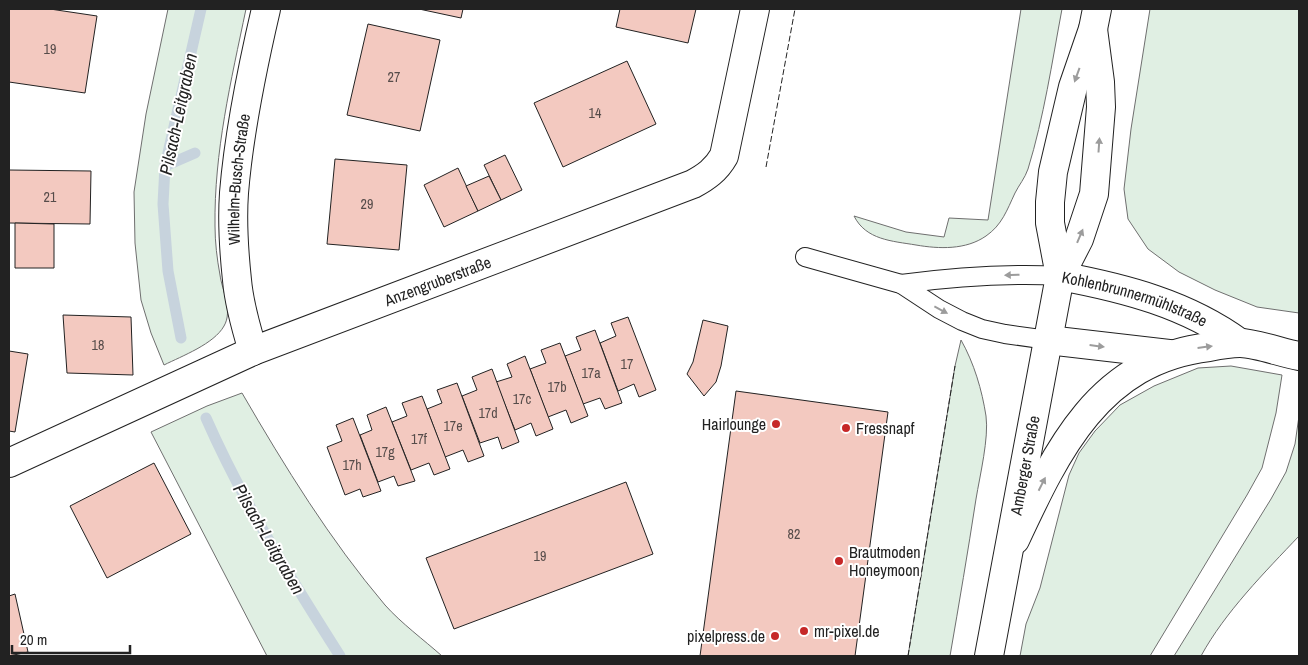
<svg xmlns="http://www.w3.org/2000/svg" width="1308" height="665" font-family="'Archivo Narrow',sans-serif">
	<rect width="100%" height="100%" fill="#fff"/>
	<g fill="#e0efe3" stroke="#6f6f6f">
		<path d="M168 9H246C231 81 214 152 215 226 215 242 217 259 220 275 222 290 233 311 224 326 214 344 182 356 164 365L151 333 141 300 135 243 134 192 146 114Z"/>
		<path d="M1021 9H1062C1052 62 1044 117 1028 169 1025 178 1019 185 1015 193 1007 210 1002 225 986 236 966 250 939 249 916 245 892 241 866 240 854 216L906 232 944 237 949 218 988 220Z"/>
		<path d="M1150 9H1299V313L1257 307 1215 290 1179 272 1148 249 1128 219 1124 189 1131 129Z"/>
		<path d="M961 340C974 363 982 390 986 416 989 438 980 475 976 499 968 551 959 604 950 656H908L955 366Z"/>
		<path d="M1231 366 1282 375 1276 413 1262 468 1247 495 1150 656H1020L1026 624 1040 588 1069 475 1079 453 1095 431 1120 405 1154 386 1198 368Z"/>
		<path d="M242 393C285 467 330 540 385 605 401 623 424 640 442 656H267L151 432 207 406Z"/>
		<path d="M1299 416V536C1265 572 1225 612 1201 656H1174L1271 499 1286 472 1295 444Z"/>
	</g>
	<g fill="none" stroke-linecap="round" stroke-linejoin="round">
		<g stroke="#c7d3dd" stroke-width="11">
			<path d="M165 166 195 153"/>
			<path d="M181 338 168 271 163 204 165 166 201 9"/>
			<path d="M206 418C243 502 291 579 340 656"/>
		</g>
	</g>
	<g fill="#f3c9c0" stroke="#222">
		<path d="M9 9H50L97 16 85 93 9 82Z"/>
		<path d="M419 9H463L461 18Z"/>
		<path d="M620 9H696L688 43 616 27Z"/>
		<path d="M368 24 440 40 420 131 347 115Z"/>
		<path d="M627 61 656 124 563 167 534 103Z"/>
		<path d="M505 155 522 190 501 200 484 165Z"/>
		<path d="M335 159 407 165 399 250 327 244Z"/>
		<path d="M458 168 478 211 444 227 424 185Z"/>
		<path d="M9 170 91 171 90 224 9 223Z"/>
		<path d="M489 176 501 200 478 211 466 186Z"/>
		<path d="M15 223 54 224V268H15Z"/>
		<path d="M63 315 131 317 133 375 67 373Z"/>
		<path d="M628 317 656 390 639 397 634 384 618 391 600 343 616 336 611 323Z"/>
		<path d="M703 320 728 326 721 366 716 382 704 396 687 374 693 362Z"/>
		<path d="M595 330 622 403 605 409 600 398 583 404 565 356 581 350 576 337Z"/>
		<path d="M560 343 588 416 571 423 566 410 548 417 530 369 546 363 541 350Z"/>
		<path d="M9 351 28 354 15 432 9 431Z"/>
		<path d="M525 356 553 429 536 436 531 423 515 430 496 382 512 377 507 364Z"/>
		<path d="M492 369 519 442 502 449 498 437 480 443 462 396 477 390 472 377Z"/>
		<path d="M457 383 484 456 468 462 463 450 445 457 427 409 442 403 437 390Z"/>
		<path d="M736 391 888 412 855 656H700Z"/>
		<path d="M422 396 450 469 434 475 429 463 411 470 392 422 407 416 402 403Z"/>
		<path d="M386 407 415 481 398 486 394 476 378 482 360 435 372 430 367 415Z"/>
		<path d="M353 418 381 491 363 497 360 489 345 495 327 447 342 441 336 425Z"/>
		<path d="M154 463 191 534 107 578 70 506Z"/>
		<path d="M626 482 653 554 454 629 426 558Z"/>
		<path d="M15 594 28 652 9 656V596Z"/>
	</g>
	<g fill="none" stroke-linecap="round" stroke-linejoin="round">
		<defs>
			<g id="service">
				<path d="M805 257 901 284 939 309 962 321 982 329 1005 334 1048 340"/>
				<path d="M901 284C954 277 1006 273 1060 276"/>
			</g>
			<g id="minor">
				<path id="s1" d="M1060 276C1124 288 1187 304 1240 343"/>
				<path d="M1048 340 1169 354"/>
				<path id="s2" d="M253 351C246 328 239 304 237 280 234 252 232 221 234 193 239 131 252 69 266 9"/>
				<path id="s3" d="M9 463 253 351 693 184C706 177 716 170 724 156L755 9"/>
				<path d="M1015 540C1057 450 1099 360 1209 347 1219 345 1230 343 1240 343 1256 343 1282 353 1299 356"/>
			</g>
			<g id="secondary">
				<path d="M1060 276 1050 223V202L1053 172 1073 87 1093 29 1097 9"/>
				<path id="s4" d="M989 656 1060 276 1079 239 1094 194 1101 107 1100 82 1093 29"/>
			</g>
		</defs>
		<use href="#service" stroke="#222" stroke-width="20"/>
		<use href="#minor" stroke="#222" stroke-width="30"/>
		<use href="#secondary" stroke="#222" stroke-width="30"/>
		<use href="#service" stroke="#fff" stroke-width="18"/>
		<use href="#minor" stroke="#fff" stroke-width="28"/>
		<use href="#secondary" stroke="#fff" stroke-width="28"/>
		<g stroke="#222" stroke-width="1" stroke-dasharray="6 2.5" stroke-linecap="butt">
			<path d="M766 167 795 9"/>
			<path d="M908 656 955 366"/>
		</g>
	</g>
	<defs><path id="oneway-solid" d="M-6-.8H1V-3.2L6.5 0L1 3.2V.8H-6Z" transform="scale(1.25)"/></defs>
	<g fill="#9c9c9c">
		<use href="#oneway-solid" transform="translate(1077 75) rotate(110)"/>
		<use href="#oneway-solid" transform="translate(1099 145) rotate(-86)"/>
		<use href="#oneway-solid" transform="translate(1080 236) rotate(-67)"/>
		<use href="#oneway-solid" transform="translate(1012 275) rotate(178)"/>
		<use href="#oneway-solid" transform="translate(941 310) rotate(28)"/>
		<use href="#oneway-solid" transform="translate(1097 346) rotate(7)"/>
		<use href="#oneway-solid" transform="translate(1205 347) rotate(-7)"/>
		<use href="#oneway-solid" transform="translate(1042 484) rotate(-63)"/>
	</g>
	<g fill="#c62828" stroke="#fff" stroke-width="2">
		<circle cx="776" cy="424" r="5"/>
		<circle cx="846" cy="428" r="5"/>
		<circle cx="839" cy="561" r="5"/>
		<circle cx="804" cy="631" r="5"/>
		<circle cx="775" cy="636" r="5"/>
	</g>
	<g text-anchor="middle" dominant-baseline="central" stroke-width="4" stroke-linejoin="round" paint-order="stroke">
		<g font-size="14" fill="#564c4a">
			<text x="50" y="49">19</text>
			<text x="394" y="77">27</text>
			<text x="595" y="113">14</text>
			<text x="50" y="197">21</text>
			<text x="367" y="204">29</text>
			<text x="98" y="345">18</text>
			<text x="627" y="364">17</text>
			<text x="591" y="373">17a</text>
			<text x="557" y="387">17b</text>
			<text x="522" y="399">17c</text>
			<text x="488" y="413">17d</text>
			<text x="453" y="426">17e</text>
			<text x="419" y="439">17f</text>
			<text x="385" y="452">17g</text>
			<text x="352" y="465">17h</text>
			<text x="794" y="534">82</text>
			<text x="540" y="556">19</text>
		</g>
		<g font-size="16" fill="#222" stroke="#fff">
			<text stroke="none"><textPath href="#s2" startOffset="174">Wilhelm-Busch-Straße</textPath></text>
			<text stroke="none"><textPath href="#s3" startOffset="466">Anzengruberstraße</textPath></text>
			<text stroke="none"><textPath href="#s1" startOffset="78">Kohlenbrunnermühlstraße</textPath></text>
			<text stroke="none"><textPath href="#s4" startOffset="194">Amberger Straße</textPath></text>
		</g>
		<g font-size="16" fill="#222" stroke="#fff" text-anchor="start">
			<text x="766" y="424" text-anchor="end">Hairlounge</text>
			<text x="856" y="428">Fressnapf</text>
			<text x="849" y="552">Brautmoden<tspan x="849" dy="18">Honeymoon</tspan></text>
			<text x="814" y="631">mr-pixel.de</text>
			<text x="765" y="636" text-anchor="end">pixelpress.de</text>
		</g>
		<g font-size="18" font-style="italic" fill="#222" stroke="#fff">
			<text transform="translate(178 114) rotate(-78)">Pilsach-Leitgraben</text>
			<text transform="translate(269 539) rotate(60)">Pilsach-Leitgraben</text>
		</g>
	</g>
	<rect width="1308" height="665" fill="none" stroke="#222222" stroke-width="20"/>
	<path d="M12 645v8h118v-8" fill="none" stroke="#222222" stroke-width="2.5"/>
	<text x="20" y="645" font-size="15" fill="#222222" stroke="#ffffff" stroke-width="4" paint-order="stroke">20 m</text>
</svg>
